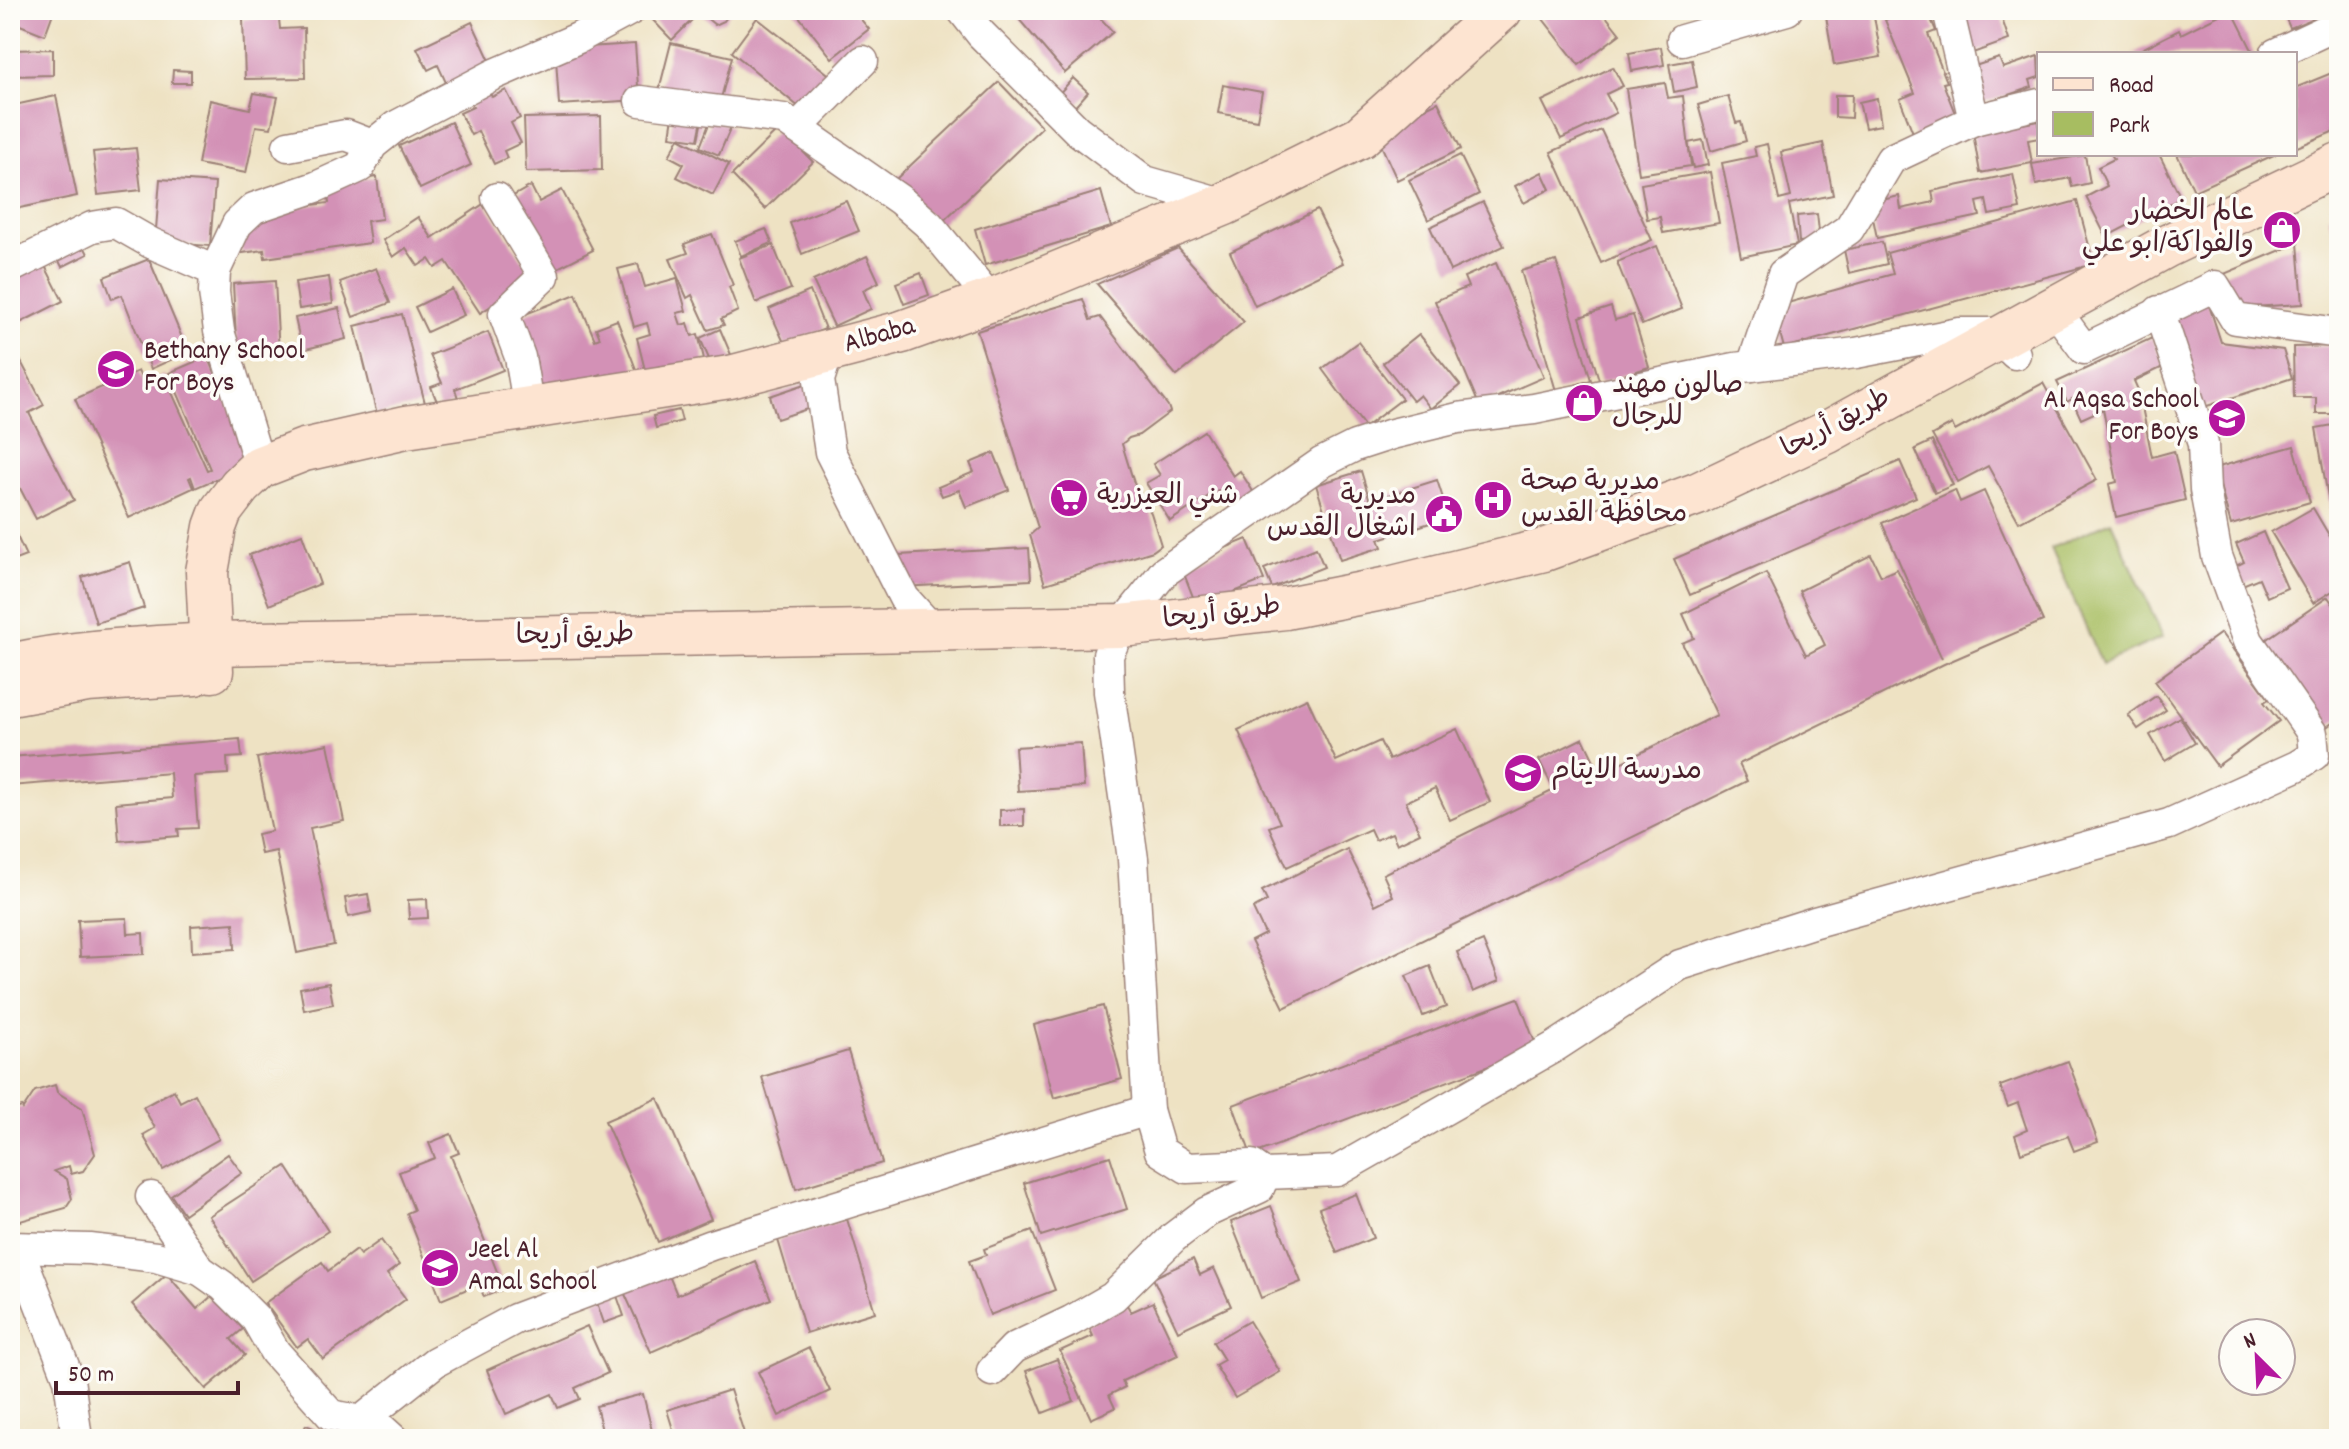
<svg xmlns="http://www.w3.org/2000/svg" width="2349" height="1449" font-family="Dekko,'Playpen Sans Arabic',sans-serif">
	<rect width="100%" height="100%" fill="#fdfcf7"/>
	<filter id="ink" filterUnits="userSpaceOnUse"><feTurbulence type="fractalNoise" baseFrequency=".0125" numOctaves="2"/><feDisplacementMap in="SourceGraphic" scale="16" xChannelSelector="R" yChannelSelector="G"/><feConvolveMatrix kernelMatrix="1 2 1 2 8 2 1 2 1" color-interpolation-filters="sRGB"/></filter>
	<filter id="wash" filterUnits="userSpaceOnUse"><feTurbulence type="fractalNoise" baseFrequency=".006" numOctaves="4" result="noise"/><feDisplacementMap in="SourceGraphic" scale="32" xChannelSelector="R" yChannelSelector="G"/><feGaussianBlur stdDeviation="1.8" result="paint"/><feColorMatrix in="noise" values="0 0 0 0 0 0 0 0 0 0 0 0 0 0 0 0 0 1.4 0 .05"/><feComposite in="paint" operator="in"/></filter>
	<g filter="url(#wash)">
		<rect width="100%" height="100%" fill="#eee2c3"/>
		<path fill="#a7bd61" stroke="#786e46" stroke-width="2" d="M2111 521 2163 637 2102 664 2051 548Z"/>
		<g id="blocks">
			<g fill="#d391b6">
				<path d="M10 10H54L45 35 10 21Z"/>
				<path d="M652 10H683L692 20 672 40 647 14Z"/>
				<path d="M697 10H732L724 21 715 25Z"/>
				<path d="M794 10H853L869 29 832 58Z"/>
				<path d="M1011 10H1093L1113 32 1065 73Z"/>
				<path d="M1536 10H1601L1620 34 1579 65Z"/>
				<path d="M1825 10H1873L1881 57 1834 65Z"/>
				<path d="M1897 10H1927L1936 31 1928 34 1947 82 1943 83 1956 116 1915 138 1900 99 1915 93 1885 20 1898 14Z"/>
				<path d="M1959 10H1999L2009 40 1973 53Z"/>
				<path d="M2229 10H2232L2254 54H2132L2179 30 2181 34Z"/>
				<path d="M2282 10H2334L2290 28Z"/>
				<path d="M757 18 832 77 805 112 732 52Z"/>
				<path d="M243 19H279L280 29 304 28 305 78 245 79Z"/>
				<path d="M472 22 492 65 448 87 438 65 428 70 417 48Z"/>
				<path d="M671 43 732 57 719 106 659 90Z"/>
				<path d="M635 44 639 100 559 105 556 58 572 57V48Z"/>
				<path d="M1661 47 1664 65 1632 71 1629 53Z"/>
				<path d="M53 49V75L10 76V50Z"/>
				<path d="M2038 56 2039 77 2030 80 2032 87 1984 103 1972 67 1999 58 2003 68Z"/>
				<path d="M1692 60 1697 87 1674 92 1669 64Z"/>
				<path d="M1613 67 1623 86 1606 94 1616 113 1561 139 1542 101Z"/>
				<path d="M173 70 191 71V83H172Z"/>
				<path d="M2339 70V129L2295 148V88Z"/>
				<path d="M1073 78 1088 92 1072 110 1057 96Z"/>
				<path d="M999 82 1042 127 939 225 895 180Z"/>
				<path d="M1665 83 1668 98 1683 96 1691 166 1639 174 1626 89Z"/>
				<path d="M1223 85 1262 92 1257 120 1218 113Z"/>
				<path d="M488 90 492 97 506 90 520 118 511 123 521 143 504 151 507 158 494 164 478 131 471 135 460 113 473 107 469 99Z"/>
				<path d="M254 93 278 97 271 128 256 126 246 173 198 164 210 100 250 109Z"/>
				<path d="M1835 95H1852L1851 118 1835 117Z"/>
				<path d="M56 96 77 196 10 210V106Z"/>
				<path d="M1728 96 1736 123 1741 122 1746 141 1711 151 1698 105Z"/>
				<path d="M1877 98 1881 125 1865 128 1859 102Z"/>
				<path d="M1438 102 1461 149 1397 180 1375 132Z"/>
				<path d="M674 110 703 115 698 140 670 136Z"/>
				<path d="M601 116 602 170 526 172 524 118Z"/>
				<path d="M711 119 731 127 719 155 700 147Z"/>
				<path d="M2039 121V138L2028 140 2032 163 1980 173 1973 133Z"/>
				<path d="M451 122 471 165 420 189 399 146Z"/>
				<path d="M780 128 813 162 765 209 732 175Z"/>
				<path d="M1601 130 1652 240 1601 263 1551 152Z"/>
				<path d="M679 138 729 164 713 195 677 177 684 164 669 156Z"/>
				<path d="M1703 140 1708 165 1693 168 1688 143Z"/>
				<path d="M1823 143 1833 195 1789 204 1797 245 1741 257 1722 163 1756 156 1754 147 1767 144 1779 200 1791 197 1781 152Z"/>
				<path d="M136 148 141 190 98 195 93 152Z"/>
				<path d="M2111 154H2159L2181 198 2106 237 2086 197 2107 186 2098 167 2114 159Z"/>
				<path d="M2177 154H2276L2194 191Z"/>
				<path d="M1460 155 1479 194 1428 220 1409 180Z"/>
				<path d="M2085 155 2090 183 2072 187 2070 178 2036 185 2032 164Z"/>
				<path d="M1542 172 1550 189 1524 203 1515 186Z"/>
				<path d="M1710 172 1719 223 1663 233 1660 217 1647 219 1641 184Z"/>
				<path d="M2013 174 2020 209 1989 215 1986 200 1977 202 1980 216 1877 238 1870 203 1899 196 1901 209 1934 202 1932 191Z"/>
				<path d="M377 177 382 219 367 221 370 243 265 258 264 250 242 253 238 224 267 220 266 211 329 203 326 184Z"/>
				<path d="M160 179 215 183 210 246 155 242Z"/>
				<path d="M531 186 539 202 562 190 593 250 548 273 510 198Z"/>
				<path d="M1101 191 1111 227 985 265 975 229Z"/>
				<path d="M846 201 859 231 802 254 790 223Z"/>
				<path d="M2077 201 2094 264 1784 348 1773 307 1893 274 1887 253Z"/>
				<path d="M1483 202 1504 246 1450 271 1430 227Z"/>
				<path d="M485 203 534 278 480 313 446 261 435 268 429 259 418 266 406 248 393 257 383 240 418 217 432 238Z"/>
				<path d="M1317 210 1343 263 1255 306 1230 252Z"/>
				<path d="M2339 213V251H2338L2328 216Z"/>
				<path d="M1817 214 1820 240 1799 242 1797 216Z"/>
				<path d="M766 229 772 243 741 256 735 241Z"/>
				<path d="M712 234 733 285 729 287 738 311 721 319 724 325 708 330 692 295 687 298 670 259 688 253 684 244Z"/>
				<path d="M1882 242 1887 264 1849 273 1844 250Z"/>
				<path d="M2298 243 2303 304 2235 308 2224 274Z"/>
				<path d="M83 244 88 254 62 267 57 257Z"/>
				<path d="M773 245 791 289 756 303 739 258Z"/>
				<path d="M1657 246 1682 309 1642 325 1617 262Z"/>
				<path d="M1178 248 1244 322 1177 376 1097 284Z"/>
				<path d="M867 256 879 282 863 290 871 309 834 326 813 281Z"/>
				<path d="M149 259 188 352 151 369 122 295 112 299 104 277Z"/>
				<path d="M1556 261 1591 380 1556 391 1521 271Z"/>
				<path d="M43 262 63 301 10 328V279Z"/>
				<path d="M1496 263 1544 377 1479 405 1435 301 1468 287 1464 277Z"/>
				<path d="M638 264 645 287 677 278 686 311 677 313 681 325 688 323 692 336 698 334 705 363 647 378 637 338 650 334 647 323 634 327 618 269Z"/>
				<path d="M376 268 390 303 353 317 340 282Z"/>
				<path d="M921 273 929 295 904 304 896 283Z"/>
				<path d="M329 277 333 304 299 309 295 282Z"/>
				<path d="M275 281 279 354 237 356 233 284Z"/>
				<path d="M452 289 464 315 427 332 415 307Z"/>
				<path d="M810 291 825 329 785 345 769 309Z"/>
				<path d="M576 294 595 340 600 338 596 328 617 320 639 377 607 390 600 374 540 398 528 367 537 363 518 317Z"/>
				<path d="M1083 299 1090 320 1100 317 1168 406 1170 412 1139 435 1129 438 1122 444 1134 483 1151 513 1161 545 1153 551 1045 584 1030 535 1038 528 977 331Z"/>
				<path d="M2207 299 2221 342 2283 350 2292 378 2201 408 2170 310Z"/>
				<path d="M1611 307 1615 320 1633 315 1649 367 1600 383 1580 317Z"/>
				<path d="M339 308 346 339 302 350 295 318Z"/>
				<path d="M402 314 425 403 377 415 355 326Z"/>
				<path d="M720 329 735 364 715 373 700 338Z"/>
				<path d="M488 332 503 370 455 389 459 401 440 409 431 387 442 383 430 355Z"/>
				<path d="M1419 334 1460 385 1431 409 1420 395 1413 401 1383 363Z"/>
				<path d="M2152 338 2165 366 2134 381 2139 392 2152 457 2174 451 2185 500 2116 517 2109 484 2117 482 2103 409 2081 419 2072 399 2067 402 2057 382Z"/>
				<path d="M10 341 44 405 29 413 74 500 36 519 10 469Z"/>
				<path d="M1358 342 1402 399 1365 427 1322 369Z"/>
				<path d="M2339 346V414H2316V398H2294L2293 347Z"/>
				<path d="M208 356 253 463 195 488 191 477 189 478 193 488 129 518 75 399 138 371 144 384 164 375 207 470 210 469 169 373Z"/>
				<path d="M2043 383 2097 480 2019 522 1988 466 1958 482 1932 435 1952 424 1955 431Z"/>
				<path d="M805 384 813 407 777 419 770 396Z"/>
				<path d="M679 410 682 421 656 428 653 416Z"/>
				<path d="M2339 424V519L2332 520 2316 428Z"/>
				<path d="M1204 431 1233 476 1240 471 1254 493 1230 508 1218 490 1170 521 1146 483 1160 475 1153 464Z"/>
				<path d="M1932 441 1953 485 1935 493 1915 449Z"/>
				<path d="M2294 446 2310 502 2231 525 2215 468Z"/>
				<path d="M994 453 1009 490 966 507 959 490 942 496 938 487 974 472 970 463Z"/>
				<path d="M1900 461 1916 497 1690 595 1674 559Z"/>
				<path d="M1361 471 1370 501 1437 480 1449 517 1379 539 1382 547 1340 560 1316 485Z"/>
				<path d="M1955 490 1960 502 1984 491 2043 621 1944 664 1739 764 1747 781 1284 1008 1251 941 1265 934 1253 909 1267 901 1262 891 1347 849 1375 905 1393 896 1383 874 1554 790 1539 760 1583 738 1600 773 1717 715 1682 643 1694 638 1683 614 1766 573 1806 655 1825 645 1799 591 1871 555 1881 576 1897 569 1942 659 1882 523Z"/>
				<path d="M2313 508 2339 552V587L2313 603 2271 532Z"/>
				<path d="M15 532 26 556 10 562V534Z"/>
				<path d="M2263 532 2287 588 2267 597 2259 578 2240 586 2232 568 2244 562 2236 544Z"/>
				<path d="M302 534 320 584 269 605 249 555Z"/>
				<path d="M1247 539 1264 580 1197 607 1181 566Z"/>
				<path d="M1029 548 1031 580 901 587 899 555Z"/>
				<path d="M1316 548 1324 567 1272 588 1264 569Z"/>
				<path d="M130 562 144 608 96 623 82 577Z"/>
				<path d="M2328 597 2339 613V718L2321 731 2261 643Z"/>
				<path d="M2221 633 2269 699 2264 702 2279 721 2217 766 2155 681Z"/>
				<path d="M2156 696 2166 710 2138 729 2128 715Z"/>
				<path d="M1307 698 1336 761 1380 741 1389 760 1457 729 1490 802 1450 820 1435 788 1406 802 1420 833 1397 844 1392 833 1375 840 1370 829 1287 867 1269 827 1280 823 1238 730Z"/>
				<path d="M2180 717 2195 743 2165 761 2150 735Z"/>
				<path d="M240 739 242 757 227 758 228 774 194 776 198 828 178 829 179 836 119 841 116 803 172 798 170 773 10 786V757Z"/>
				<path d="M1081 743 1084 787 1018 791 1015 747Z"/>
				<path d="M328 744 344 821 310 828 334 945 297 953 276 851 261 854 257 834 272 831 257 758Z"/>
				<path d="M1024 809V826H1000V810Z"/>
				<path d="M368 894 371 912 348 917 345 898Z"/>
				<path d="M427 899 428 918 409 919 408 900Z"/>
				<path d="M127 918 128 934 143 933 144 954 80 957 78 920Z"/>
				<path d="M234 923 235 949 192 952 191 926Z"/>
				<path d="M1483 941 1499 981 1473 992 1457 952Z"/>
				<path d="M1430 966 1446 1007 1423 1016 1406 976Z"/>
				<path d="M329 983 333 1004 304 1010 300 988Z"/>
				<path d="M1518 998 1537 1048 1251 1155 1233 1105Z"/>
				<path d="M1103 1006 1122 1079 1054 1098 1034 1025Z"/>
				<path d="M848 1051 882 1163 796 1189 762 1077Z"/>
				<path d="M2068 1061 2098 1142 2074 1151 2068 1136 2021 1153 2015 1135 2027 1130 2018 1103 2008 1107 2000 1086Z"/>
				<path d="M55 1085 57 1092 82 1108 95 1154 83 1171 71 1174 69 1166 54 1171 67 1179 72 1199 66 1208 10 1224V1110L22 1107 23 1109 35 1091Z"/>
				<path d="M174 1090 180 1102 195 1094 219 1139 163 1170 143 1135 155 1128 143 1107Z"/>
				<path d="M658 1098 711 1219 658 1242 605 1121Z"/>
				<path d="M451 1134 459 1153 451 1156 504 1289 484 1297 479 1284 441 1300 407 1213 414 1210 399 1172 435 1158 429 1143Z"/>
				<path d="M228 1154 242 1173 184 1214 171 1195Z"/>
				<path d="M1110 1156 1127 1209 1041 1236 1024 1183Z"/>
				<path d="M286 1166 328 1231 251 1281 209 1216Z"/>
				<path d="M1356 1194 1373 1238 1337 1253 1319 1208Z"/>
				<path d="M1271 1206 1301 1282 1261 1298 1231 1222Z"/>
				<path d="M847 1219 875 1312 806 1333 778 1240Z"/>
				<path d="M1032 1231 1055 1290 990 1315 969 1261 986 1255 984 1249Z"/>
				<path d="M381 1240 399 1265 387 1274 406 1299 323 1359 308 1339 297 1347 265 1303 322 1262 328 1271 356 1250 360 1255Z"/>
				<path d="M1193 1259 1200 1275 1214 1268 1231 1306 1178 1331 1153 1278Z"/>
				<path d="M755 1261 771 1299 651 1352 624 1292 668 1273 677 1295Z"/>
				<path d="M167 1274 197 1309 213 1295 243 1329 231 1339 245 1355 206 1389 132 1304Z"/>
				<path d="M616 1293 624 1316 604 1323 596 1300Z"/>
				<path d="M1153 1302 1178 1355 1122 1381 1125 1387 1109 1395 1115 1408 1091 1419 1060 1351 1093 1336 1087 1323 1127 1305 1131 1312Z"/>
				<path d="M1249 1321 1280 1372 1235 1398 1215 1365 1224 1360 1213 1342Z"/>
				<path d="M587 1326 608 1373 575 1388 580 1399 558 1408 552 1394 506 1414 487 1370Z"/>
				<path d="M809 1348 830 1391 779 1416 758 1372Z"/>
				<path d="M1057 1359 1074 1401 1043 1413 1026 1371Z"/>
				<path d="M730 1390 744 1433 726 1439H676L667 1410Z"/>
				<path d="M643 1394 654 1439H604L596 1406Z"/>
				<path d="M306 1425 339 1439H300Z"/>
			</g>
		</g>
	</g>
	<g filter="url(#ink)">
		<use href="#blocks" fill-opacity="0" stroke="#9c8077" stroke-width="2"/>
		<g fill="none" stroke-linecap="round" stroke-linejoin="round">
			<defs>
				<g id="street">
					<path d="M962 10 981 34 1077 130 1145 181 1225 204"/>
					<path d="M1682 40 1787 10"/>
					<path d="M2275 54 2339 24"/>
					<path d="M640 101 784 119 900 200 929 225 991 300"/>
					<path d="M1974 120 2039 104"/>
					<path d="M797 128 863 61"/>
					<path d="M288 146 346 135 372 145"/>
					<path d="M497 198 544 276 504 314 520 357 529 409"/>
					<path d="M10 268 92 227 116 223 151 243 215 271 214 292 219 331 260 467"/>
					<path d="M215 271 237 224 254 208 316 187 360 167 372 145 396 126 493 75 578 38 630 10"/>
					<path d="M2067 326 2084 349 2215 286 2235 319 2339 333"/>
					<path d="M828 352 819 380 830 452 904 598 933 630"/>
					<path d="M1752 366 1783 274 1849 229 1891 159 1974 120 1948 10"/>
					<path d="M1265 1174 1337 1171 1556 1046 1680 965 1815 922 2169 824 2297 766 2314 755 2312 733 2248 641 2217 556 2205 490 2203 444 2159 311"/>
					<path d="M151 1197 200 1270 223 1286 256 1319 275 1352 331 1415 361 1421 435 1362 515 1319 711 1245 1148 1110"/>
					<path d="M10 1247 90 1249 156 1257 200 1270"/>
					<path d="M18 1248 69 1379 77 1439"/>
					<path d="M992 1371 1014 1348 1071 1321 1113 1297 1174 1237 1207 1212 1259 1188 1265 1174 1252 1165 1187 1168 1160 1151 1148 1110 1133 859 1109 692 1108 655 1121 626 1164 572 1321 463 1355 446 1392 434 1458 418 1534 409 1735 368 1856 353 1959 333H1993L2015 354"/>
					<path d="M361 1421 382 1429 393 1439"/>
				</g>
				<g id="secondary">
					<path d="M10 665C76 650 144 648 212 644L1121 626 1286 608 1393 587 1544 550 1697 494 1826 433 2165 247 2339 164"/>
					<path d="M212 671 207 572 215 527 221 511 240 486 260 467 304 450 406 427 730 377 902 332 991 300 1225 204 1360 137 1501 10"/>
					<path d="M10 695 87 681 195 674"/>
				</g>
			</defs>
			<use href="#street" stroke="#9c8077" stroke-width="33"/>
			<use href="#secondary" stroke="#9c8077" stroke-width="45"/>
			<use href="#street" stroke="#fff" stroke-width="30"/>
			<use href="#secondary" stroke="#fde4d1" stroke-width="42"/>
		</g>
	</g>
	<defs>
		<symbol id="shop-disc" viewBox="-11 -11 22 22"><circle r="9.5" fill="#b5179e" stroke="#fdfcf7"/><path d="M-5-2.5h2.3a2.7 3.5 0 0 1 5.4 0H5L5.5 6h-11ZM-1.5-2.5h3a1.5 2.3 0 0 0-3 0Z" fill="#fff"/></symbol>
		<symbol id="school-disc" viewBox="-11 -11 22 22"><circle r="9.5" fill="#b5179e" stroke="#fdfcf7"/><path d="M0-5L7-2L0 1L-7-2ZM-4 1L0 2.5L4 1V4Q0 6-4 4Z" fill="#fff"/></symbol>
		<symbol id="supermarket-disc" viewBox="-11 -11 22 22"><circle r="9.5" fill="#b5179e" stroke="#fdfcf7"/><path d="M-6-5.5h2.5l.6 2H6L4.5 2H-2.5L-4.4-4H-6ZM-1.5 3.2a1.3 1.3 0 1 0 .1 0ZM3 3.2a1.3 1.3 0 1 0 .1 0Z" fill="#fff"/></symbol>
		<symbol id="hospital-disc" viewBox="-11 -11 22 22"><circle r="9.5" fill="#b5179e" stroke="#fdfcf7"/><path d="M-5-5h3v3.5h4V-5h3V5h-3V1.5h-4V5h-3Z" fill="#fff"/></symbol>
		<symbol id="civic-disc" viewBox="-11 -11 22 22"><circle r="9.5" fill="#b5179e" stroke="#fdfcf7"/><path d="M-.6-6.5H3V-4.5H.6V-3L4-1V1h2V6H-6V1h2V-1L-.6-3ZM-1.2 2.5V6h2.4V2.5Z" fill="#fff"/></symbol>
	</defs>
	<g fill-rule="evenodd">
		<use href="#shop-disc" x="2260" y="208" width="44" height="44"/>
		<use href="#school-disc" x="94" y="347" width="44" height="44"/>
		<use href="#shop-disc" x="1562" y="381" width="44" height="44"/>
		<use href="#school-disc" x="2205" y="396" width="44" height="44"/>
		<use href="#supermarket-disc" x="1047" y="476" width="44" height="44"/>
		<use href="#hospital-disc" x="1471" y="478" width="44" height="44"/>
		<use href="#civic-disc" x="1422" y="492" width="44" height="44"/>
		<use href="#school-disc" x="1501" y="751" width="44" height="44"/>
		<use href="#school-disc" x="418" y="1246" width="44" height="44"/>
	</g>
	<g text-anchor="middle" dominant-baseline="central" stroke-width="7" stroke-linejoin="round" paint-order="stroke">
		<g font-size="28" fill="#4a1f2b" stroke="#fdfcf7" text-anchor="start">
			<text x="2254" y="214" text-anchor="end">عالم الخضار<tspan x="2254" dy="32">والفواكة/ابو علي</tspan></text>
			<text x="144" y="353">Bethany School<tspan x="144" dy="32">For Boys</tspan></text>
			<text x="1612" y="387">صالون مهند<tspan x="1612" dy="32">للرجال</tspan></text>
			<text x="2199" y="402" text-anchor="end">Al Aqsa School<tspan x="2199" dy="32">For Boys</tspan></text>
			<text x="1521" y="484">مديرية صحة<tspan x="1521" dy="32">محافظة القدس</tspan></text>
			<text x="1097" y="498">شني العيزرية</text>
			<text x="1416" y="498" text-anchor="end">مديرية<tspan x="1416" dy="32">اشغال القدس</tspan></text>
			<text x="1551" y="773">مدرسة الايتام</text>
			<text x="468" y="1252">Jeel Al<tspan x="468" dy="32">Amal School</tspan></text>
		</g>
		<g font-size="28" fill="#4a1f2b" stroke="#fdfcf7">
			<text transform="translate(880 337) rotate(-16)">Albaba</text>
			<text transform="translate(1837 425) rotate(-28)">طريق أريحا</text>
			<text transform="translate(1222 615) rotate(-7)">طريق أريحا</text>
			<text transform="translate(575 637) rotate(-1)">طريق أريحا</text>
		</g>
	</g>
	<rect width="2349" height="1449" fill="none" stroke="#fdfcf7" stroke-width="40"/>
	<rect x="2037" y="52" width="260" height="104" fill="#fdfcf7" stroke="#b5a4a5" stroke-width="2"/>
	<rect x="2053" y="78" width="40" height="12" fill="#fde4d1" stroke="#b5a4a5" stroke-width="2"/>
	<text x="2109" y="92" font-size="24" fill="#4a1f2b">Road</text>
	<rect x="2053" y="112" width="40" height="24" fill="#a7bd61" stroke="#b5a4a5" stroke-width="2"/>
	<text x="2109" y="132" font-size="24" fill="#4a1f2b">Park</text>
	<g transform="translate(2257 1357) rotate(336)"><circle r="38" fill="#fdfcf7" stroke="#b5a4a5" stroke-width="2"/>
	<path d="M0-6L14 30L0 20L-14 30Z" fill="#b5179e"/>
	<text y="-12" font-size="22" font-weight="bold" text-anchor="middle" fill="#4a1f2b">N</text>
	</g>
	<path d="M56 1381v12h182v-12" fill="none" stroke="#4a1f2b" stroke-width="4"/>
	<text x="68" y="1381" font-size="24" fill="#4a1f2b" stroke="#fdfcf7" stroke-width="6" paint-order="stroke">50 m</text>
</svg>
